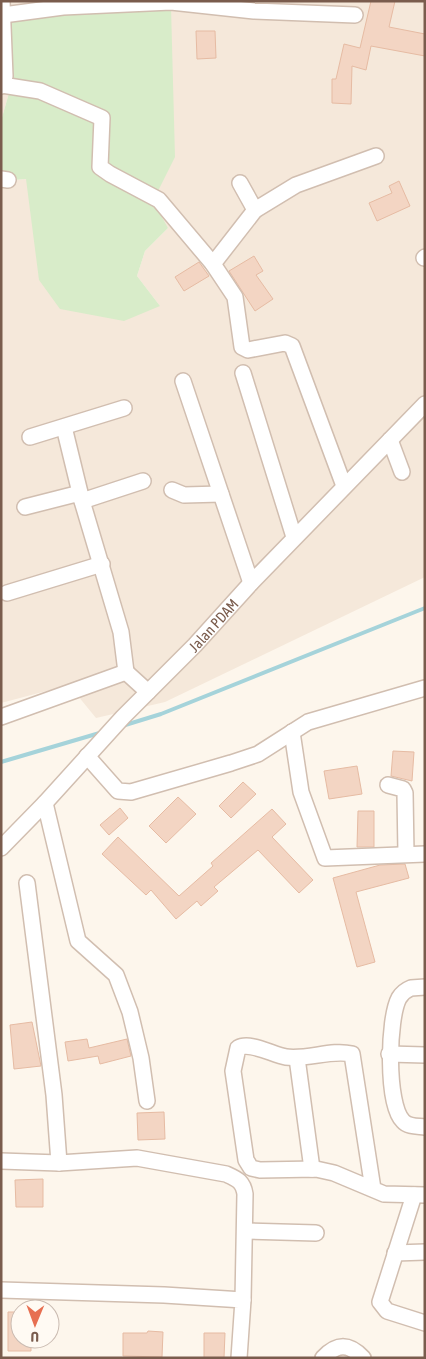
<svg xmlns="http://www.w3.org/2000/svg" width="426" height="1359" font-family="'Asap Condensed',sans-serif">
	<rect width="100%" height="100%" fill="#fdf6ec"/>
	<path fill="#f5e8da" d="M1 1H425V577L165 702 96 718 69 685 1 703V181L26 179 160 306 137 276 145 251 168 228 9 93 1 121Z"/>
	<path fill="#d8ecc9" d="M171 7 175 157 153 201 168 228 145 251 137 276 160 306 124 321 60 309 39 280 26 179 1 181V121L9 93V18Z"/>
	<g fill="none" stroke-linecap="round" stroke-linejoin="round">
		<g stroke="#a5d3da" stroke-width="4">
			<path d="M122 726 161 714 425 608"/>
			<path d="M1 762 103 732"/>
		</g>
	</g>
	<g fill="#f3d5c3" stroke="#e6bba3">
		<path d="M371 1H395L389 27 425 34V56L371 46 366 70 352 66 351 104 332 103V79H336L344 44 360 48Z"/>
		<path d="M196 31H215L216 58 197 59Z"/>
		<path d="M399 181 410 206 377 221 369 203 392 193 389 186Z"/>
		<path d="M254 256 263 271 256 275 273 299 255 311 229 271Z"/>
		<path d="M199 262 209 276 184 291 175 277Z"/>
		<path d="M393 751 414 752 412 781 391 776Z"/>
		<path d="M357 766 362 794 329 799 324 771Z"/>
		<path d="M243 782 256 794 231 818 219 806Z"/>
		<path d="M178 797 196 814 166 843 149 826Z"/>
		<path d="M120 808 128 818 109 835 100 825Z"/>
		<path d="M272 809 286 824 272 837 313 880 299 893 258 850 214 887 218 891 201 906 197 901 176 919 151 890 146 895 102 854 118 837 179 896 213 866 211 863Z"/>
		<path d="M358 811H374V847H357Z"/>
		<path d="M405 864 409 878 356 892 375 962 357 967 333 878 380 865Z"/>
		<path d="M32 1022 41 1066 14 1069 10 1025Z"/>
		<path d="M87 1039 89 1048 127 1039 131 1056 100 1064 98 1056 68 1061 65 1042Z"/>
		<path d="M164 1112 165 1139 138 1140 137 1113Z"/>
		<path d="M43 1179V1207H16L15 1180Z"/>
		<path d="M8 1312H20V1339H31V1351H8Z"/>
		<path d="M148 1331 163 1332 162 1357 123 1356V1333H147Z"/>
		<path d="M204 1333H225L224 1358H204Z"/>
	</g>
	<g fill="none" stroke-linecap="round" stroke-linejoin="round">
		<defs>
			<g id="minor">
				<path d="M3 15 63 7 171 2 254 11 355 15"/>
				<path d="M2 85 40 91 102 118 100 167 110 174 159 200 213 264 235 297 242 347 248 350 285 343 292 346 344 486"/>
				<path d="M1 86 5 76 2 1"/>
				<path d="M1 179 8 180"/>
				<path d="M240 183 255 210"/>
				<path d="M424 258 425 257"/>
				<path d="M213 264 255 210 296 185 376 156"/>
				<path d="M243 373 294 537"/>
				<path d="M183 381 251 583"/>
				<path d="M64 427 82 501 121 632 126 672"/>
				<path d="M30 437 124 408"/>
				<path d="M390 440 402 472"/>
				<path d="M172 490 184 495 221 494"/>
				<path d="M82 501 143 481"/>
				<path d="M25 507 80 493"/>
				<path d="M7 593 102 564"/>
				<path d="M1 717 126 672 148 692"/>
				<path d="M292 732 301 792 325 858 425 854"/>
				<path d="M87 756 118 791 131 792 231 763 258 754 308 722 425 688"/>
				<path d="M388 785 403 789 405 793 406 854"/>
				<path d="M45 803 78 941 116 975 130 1012 141 1058 147 1101"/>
				<path id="s1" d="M1 848 45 803 123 717 195 645 251 583 425 404"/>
				<path d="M27 883 54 1095 59 1163"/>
				<path d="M425 987 411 988C406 990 402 993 399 998 388 1018 386 1104 403 1121 408 1127 418 1126 425 1127"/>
				<path d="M389 1054 425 1055"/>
				<path d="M297 1058 312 1169"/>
				<path d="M1 1161 59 1163 137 1158 226 1174C237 1179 243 1181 245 1194L243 1300"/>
				<path d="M373 1189 352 1054C331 1049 308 1060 286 1057 273 1055 250 1041 238 1048L233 1071 246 1160 251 1168 260 1170 316 1169 334 1173 384 1194 425 1195"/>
				<path d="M414 1195 380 1302 387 1311 425 1323"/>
				<path d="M245 1231 316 1233"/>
				<path d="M395 1253 425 1252"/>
				<path d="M1 1290 164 1295 243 1300 239 1358"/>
				<path d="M323 1358C337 1343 349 1343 363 1358"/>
			</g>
		</defs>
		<use href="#minor" stroke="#d1beb0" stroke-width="18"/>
		<use href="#minor" stroke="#fff" stroke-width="15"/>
	</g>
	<g text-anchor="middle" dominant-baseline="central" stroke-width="5" stroke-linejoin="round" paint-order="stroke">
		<g font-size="15" fill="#7a5c4d" stroke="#fffaf3">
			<text stroke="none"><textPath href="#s1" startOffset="308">Jalan PDAM</textPath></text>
		</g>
	</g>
	<rect width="426" height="1359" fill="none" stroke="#7a5c4d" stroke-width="5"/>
	<g transform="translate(35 1324) rotate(181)"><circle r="24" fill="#fffaf3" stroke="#cabbb1"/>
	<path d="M0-4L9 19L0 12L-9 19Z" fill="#e76f51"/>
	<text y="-8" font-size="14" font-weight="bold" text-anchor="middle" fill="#7a5c4d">U</text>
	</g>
</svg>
